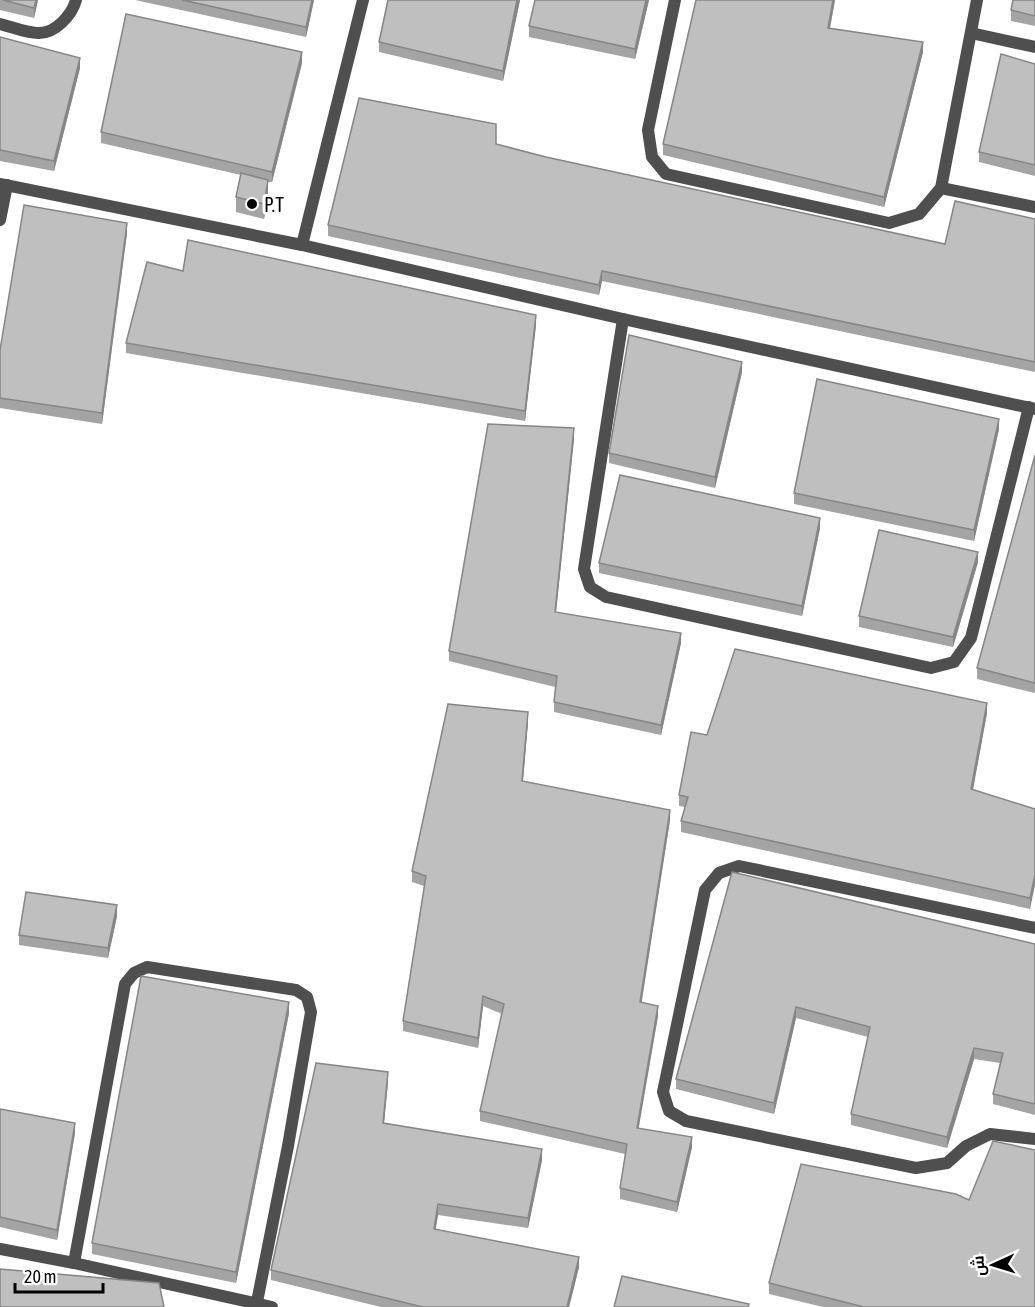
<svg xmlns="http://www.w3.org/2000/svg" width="1035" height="1307" font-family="'Asap Condensed',Cairo,sans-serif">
	<rect width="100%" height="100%" fill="#fff"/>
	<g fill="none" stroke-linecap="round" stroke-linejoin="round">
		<g stroke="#4f4f4f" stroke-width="12">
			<path d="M675 0 648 130 652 157 666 174 889 223 919 214 941 188 977 0"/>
			<path d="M0 24C12 27 26 33 38 33 55 34 72 15 76 0"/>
			<path d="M971 33 1035 47"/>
			<path d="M0 184 302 245 623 319 1035 409"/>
			<path d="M941 188 1035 207"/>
			<path d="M0 220 7 185"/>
			<path d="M302 245 363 0"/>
			<path d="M623 319 584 569 590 587 606 597 931 668 954 662 971 638 1029 407"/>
			<path d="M1035 928 739 866 719 873 705 890 663 1092 669 1111 686 1121 916 1168 947 1163 966 1146 990 1134 1035 1139"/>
			<path d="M0 1249 74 1263 272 1307"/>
			<path d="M74 1263 125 984 134 973 147 967 296 990 307 997 311 1012 288 1146 256 1307"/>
		</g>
	</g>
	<g fill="#a4a4a4">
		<path d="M0 0H38L34 18 0 10Z"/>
		<path d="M135 0H314L306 37Z"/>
		<path d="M388 0H520L503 81 379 52V42Z"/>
		<path d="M535 0H649L635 59 529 37V26Z"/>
		<path d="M696 0H835L830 28 923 52 884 207 663 155V144Z"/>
		<path d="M1035 0V26L1011 21V10Z"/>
		<path d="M0 37 80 68 54 171 0 161Z"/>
		<path d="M302 63 272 182H268V195L264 219 236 212V197L241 175 101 143V132Z"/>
		<path d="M1035 64V176L979 162V152Z"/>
		<path d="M496 144 546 157 945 244 1035 219V372L602 281 599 295 328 236V225Z"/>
		<path d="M127 233 102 424 0 408V350Z"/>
		<path d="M183 271 536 325 525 421 126 353V343Z"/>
		<path d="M742 372 715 488 609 463V453Z"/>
		<path d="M999 429 974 541 794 504V493Z"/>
		<path d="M574 439 556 612 681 643 661 735 554 712V702L555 687 449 661V651Z"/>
		<path d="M1035 455V693L977 679V668Z"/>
		<path d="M820 528 802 616 599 573V563Z"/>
		<path d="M978 562 953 647 859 627V616Z"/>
		<path d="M987 713 973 790 1035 809 1030 909 681 832V821L685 807 679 806V795L707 735Z"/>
		<path d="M528 722 523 781 670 820 641 1003 658 1016 638 1128 692 1147 677 1212 620 1199V1188L625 1154 480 1121V1111L502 1014 483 1006 478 1048 403 1031V1021L424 886 412 882V871Z"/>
		<path d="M732 872 1035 944V1115L993 1104V1094L1000 1063 974 1059 947 1148 851 1125V1114L868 1037 796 1018 774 1114 676 1089V1079Z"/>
		<path d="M117 916 108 958 19 945V935Z"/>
		<path d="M289 1013 236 1283 92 1254V1243Z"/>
		<path d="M388 1082 384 1123 542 1160 528 1228 438 1215 435 1230 579 1267 569 1307H381L271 1280V1270Z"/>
		<path d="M0 1109 75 1133 57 1240 0 1227Z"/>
		<path d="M969 1200 1035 1307H823L769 1294V1283Z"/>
	</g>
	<g fill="#868686">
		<path d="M36 0H38L34 18V8Z"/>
		<path d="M312 0H314L306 37V27Z"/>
		<path d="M517 0H520L503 81V71Z"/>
		<path d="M646 0H649L635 59V49Z"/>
		<path d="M833 0H835L828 38V28Z"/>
		<path d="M923 42V52L884 207V197Z"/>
		<path d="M302 52V63L272 182V172Z"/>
		<path d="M80 58V68L54 171V161Z"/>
		<path d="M268 180V195L264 219V204Z"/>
		<path d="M127 223V233L102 424V413Z"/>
		<path d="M602 271V281L599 295V285Z"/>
		<path d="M536 315V325L525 421V411Z"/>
		<path d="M742 362V372L715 488V477Z"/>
		<path d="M999 419V429L974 541V530Z"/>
		<path d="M574 428V439L555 622V612Z"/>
		<path d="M820 518V528L802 616V606Z"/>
		<path d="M978 552V562L953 647V637Z"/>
		<path d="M681 633V643L661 735V725Z"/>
		<path d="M987 703V713L971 799V789Z"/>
		<path d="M528 712V722L522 792V781Z"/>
		<path d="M670 810V820L640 1013V1002Z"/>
		<path d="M1035 875V885L1030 909V898Z"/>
		<path d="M117 905V916L108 958V948Z"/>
		<path d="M483 996V1006L478 1048V1038Z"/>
		<path d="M289 1002V1013L236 1283V1272Z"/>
		<path d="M658 1006V1016L637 1138V1128Z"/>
		<path d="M796 1007V1018L774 1114V1103Z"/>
		<path d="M974 1048V1059L947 1148V1137Z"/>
		<path d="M388 1072V1082L383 1134V1123Z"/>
		<path d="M75 1123V1133L57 1240V1230Z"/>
		<path d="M692 1137V1147L677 1212V1202Z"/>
		<path d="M542 1149V1160L528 1228V1218Z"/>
		<path d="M438 1204V1215L434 1240V1229Z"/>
		<path d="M579 1257V1267L569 1307H567Z"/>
	</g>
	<g fill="#bfbfbf" stroke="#868686" stroke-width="1.5">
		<path d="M3 0H36L34 8Z"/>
		<path d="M182 0H312L306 27Z"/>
		<path d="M388 0H517L503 71 379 42Z"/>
		<path d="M535 0H646L635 49 529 26Z"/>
		<path d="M696 0H833L828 28 923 42 884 197 663 144Z"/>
		<path d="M1013 0H1035V16L1011 10Z"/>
		<path d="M126 14 302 52 272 172 101 132Z"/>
		<path d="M0 37 80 58 54 161 0 150Z"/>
		<path d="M1001 54 1035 64V165L979 152Z"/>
		<path d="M359 98 496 124V144L546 157 945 244 955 201 1035 219V362L602 271 599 285 328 225Z"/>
		<path d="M241 173 268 180 264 204 236 197Z"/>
		<path d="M24 205 127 223 102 413 0 398V350Z"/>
		<path d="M188 240 536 315 525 411 126 343 147 262 183 271Z"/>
		<path d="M629 335 742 362 715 477 609 453Z"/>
		<path d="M817 379 999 419 974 530 794 493Z"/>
		<path d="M488 424 574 428 555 612 681 633 661 725 554 702 557 676 449 651Z"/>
		<path d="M1035 455V683L977 668Z"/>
		<path d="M620 475 820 518 802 606 599 563Z"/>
		<path d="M879 530 978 552 953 637 859 616Z"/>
		<path d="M735 649 987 703 971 789 1035 809V875L1030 898 681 821 688 797 679 795 691 732 707 735Z"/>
		<path d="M448 704 528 712 522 781 670 810 640 1002 658 1006 637 1128 692 1137 677 1202 620 1188 627 1144 480 1111 504 1004 483 996 478 1038 403 1021 426 876 412 871Z"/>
		<path d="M732 872 1035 944V1104L993 1094 1003 1053 974 1048 947 1137 851 1114 870 1027 796 1007 774 1103 676 1079Z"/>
		<path d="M26 892 117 905 108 948 19 935Z"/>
		<path d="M141 976 289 1002 236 1272 92 1243Z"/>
		<path d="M316 1063 388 1072 383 1123 542 1149 528 1218 438 1204 434 1229 579 1257 567 1307H423L271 1270Z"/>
		<path d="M0 1109 75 1123 57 1230 0 1217Z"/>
		<path d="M993 1141 1035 1150V1307H864L769 1283 801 1164 956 1194 969 1200Z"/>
		<path d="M0 1269 159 1283 164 1307H0Z"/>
		<path d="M622 1276 749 1304 748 1307H614Z"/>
	</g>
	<circle fill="#000" stroke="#fff" stroke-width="2" cx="252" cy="204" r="6"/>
	<g text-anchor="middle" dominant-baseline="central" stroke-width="6" stroke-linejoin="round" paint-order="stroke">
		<g font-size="20" fill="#000" stroke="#fff" text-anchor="start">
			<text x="264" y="204">P.T</text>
		</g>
	</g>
	<g transform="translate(993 1265) rotate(266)" stroke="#ffffff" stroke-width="4.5" paint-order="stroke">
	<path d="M0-4.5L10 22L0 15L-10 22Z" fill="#000000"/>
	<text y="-9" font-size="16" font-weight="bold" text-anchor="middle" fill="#000000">ش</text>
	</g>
	<path d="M15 1283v9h88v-9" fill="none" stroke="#000000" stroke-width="3"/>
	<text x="24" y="1283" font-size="18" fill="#000000" stroke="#ffffff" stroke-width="4.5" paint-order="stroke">20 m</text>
</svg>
